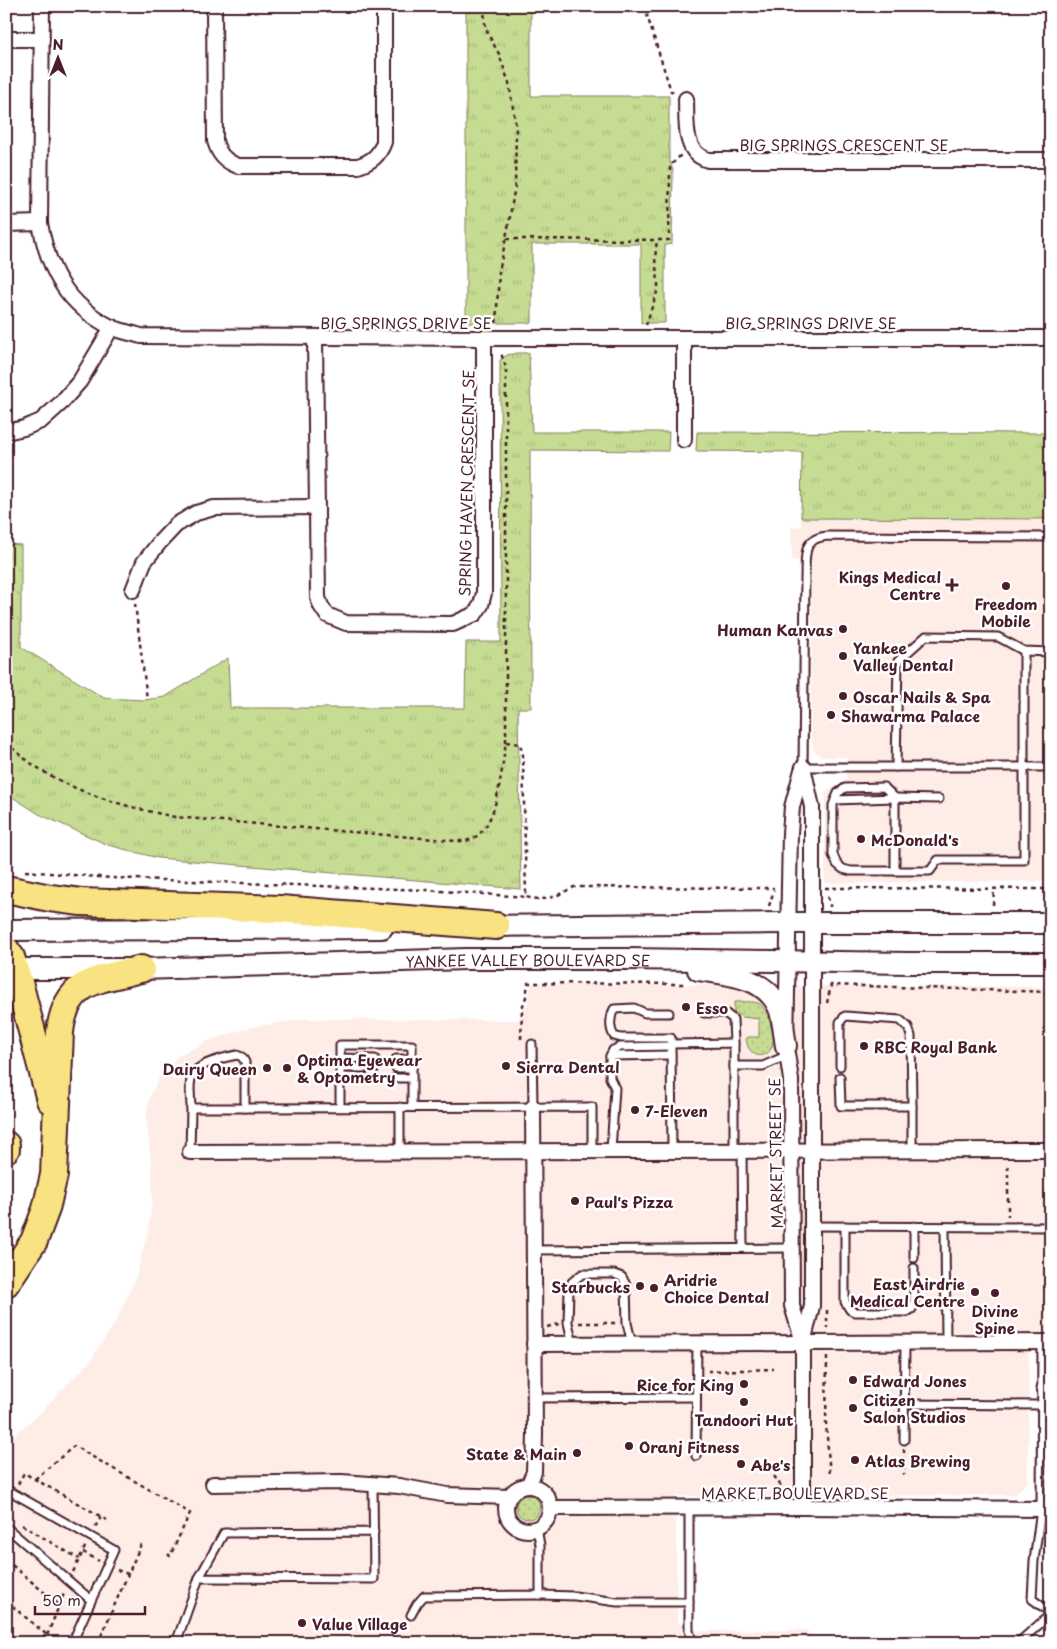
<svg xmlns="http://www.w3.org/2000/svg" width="1057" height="1649" font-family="'Playpen Sans',sans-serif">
	<defs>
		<pattern id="grass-dots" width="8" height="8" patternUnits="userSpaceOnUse" patternTransform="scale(1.25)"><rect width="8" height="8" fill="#c5dc92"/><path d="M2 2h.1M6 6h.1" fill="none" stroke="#abbc7e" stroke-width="1.8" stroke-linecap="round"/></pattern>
		<pattern id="park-tufts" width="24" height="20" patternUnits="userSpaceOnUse" patternTransform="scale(1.25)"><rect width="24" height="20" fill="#c5dc92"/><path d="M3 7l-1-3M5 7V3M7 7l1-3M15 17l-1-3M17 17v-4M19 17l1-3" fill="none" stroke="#abbc7e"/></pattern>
	</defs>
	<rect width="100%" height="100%" fill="#fff"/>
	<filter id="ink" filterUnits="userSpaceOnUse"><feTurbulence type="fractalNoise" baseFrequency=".02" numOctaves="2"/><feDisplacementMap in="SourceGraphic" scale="10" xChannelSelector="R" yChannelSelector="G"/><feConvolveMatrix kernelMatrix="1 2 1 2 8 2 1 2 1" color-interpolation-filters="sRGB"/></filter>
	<g filter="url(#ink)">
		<g fill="#fdede6">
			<path d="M801 518 1051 519V881L825 883V793L846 780 847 757H823L814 751 811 739 812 561 792 560 791 527H801Z"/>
			<path d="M531 984 1051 987V1335H1029L1028 1481 1015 1495 676 1496 677 1623 699 1631 806 1630 819 1643H24L16 1637 6 1628V1442L41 1412 90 1361 115 1323 135 1280 148 1231 152 1203V1170L146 1115 150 1096 159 1078 177 1057 207 1041 251 1027 303 1019 518 1020 528 1003Z"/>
		</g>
		<g fill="url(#grass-dots)" stroke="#887e5e">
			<path d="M734 1002C741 1002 751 1001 758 1003 764 1006 767 1013 769 1019 771 1026 774 1036 773 1043 770 1060 749 1061 746 1039L748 1037H759V1019L742 1017 734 1012Z"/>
			<circle cx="528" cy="1507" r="12"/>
		</g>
		<g fill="url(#park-tufts)" stroke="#887e5e">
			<path d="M466 6H531V96H669V158L673 171 672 244 665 245V323H641V244H532V323H466Z"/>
			<path d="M517 353H529L532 432H669L668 451 530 450 531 708H518L521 889 158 858 108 845 39 814 6 793V544L21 545V647L104 698 144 700 165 697 228 658 230 708H465L466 642H501L500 360 507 355Z"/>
			<path d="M697 432 1051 433V519L801 518 802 452 696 451Z"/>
		</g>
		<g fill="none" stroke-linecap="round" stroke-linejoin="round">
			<defs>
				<g id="lane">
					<path d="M1051 537 828 536C801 538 806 556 805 578L803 767H1051"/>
					<path d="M896 767 898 661 926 636 998 637 1024 651 1051 652"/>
					<path d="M939 799 895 798V871H930L938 860H1024V651"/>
					<path d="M835 800 895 798"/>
					<path d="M895 871H851L843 869 837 864 833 855V805L838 793 845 788 884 787 895 798"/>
					<path d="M669 1013H645L634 1008 614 1009C610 1017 609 1028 614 1036L621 1038H671V1044"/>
					<path d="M704 1013H725L733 1019 734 1043"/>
					<path d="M532 1044 533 1107"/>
					<path d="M610 1056 613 1050 620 1047 671 1046"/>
					<path d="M340 1058 375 1059"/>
					<path d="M396 1059H412"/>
					<path d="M734 1066H763L788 1055"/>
					<path d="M840 1066V1022L845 1016 900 1020 908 1027 911 1036 912 1106"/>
					<path d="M340 1068H375"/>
					<path d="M396 1068H412"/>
					<path d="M340 1077 375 1078"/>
					<path d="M840 1077 841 1106H912V1150"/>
					<path d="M395 1078H412"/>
					<path d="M340 1107V1045H412V1107"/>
					<path d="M400 1107V1152"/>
					<path d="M191 1108C191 1098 188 1085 192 1076 196 1064 225 1057 237 1055L242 1057 245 1062V1108"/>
					<path d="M742 1150 743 1248"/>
					<path d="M611 1151 615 1088 610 1078V1056L671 1055"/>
					<path d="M672 1151 671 1044 734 1043V1150"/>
					<path d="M190 1152 191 1108H245L592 1107V1151"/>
					<path d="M812 1226 1051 1227"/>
					<path d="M845 1226V1302L850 1310 855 1312H907L912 1309 914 1304V1268"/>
					<path d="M945 1227 946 1342"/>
					<path d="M534 1250 792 1248"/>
					<path d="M914 1258V1226"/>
					<path d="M1042 1342 1041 1509 1034 1561 1032 1599 1051 1613"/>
					<path d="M573 1344 568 1323 569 1291 572 1282 582 1274H614L622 1277 626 1285 627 1323 632 1344"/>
					<path d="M1041 1388H1051"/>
					<path d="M535 1398 696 1397"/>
					<path d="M904 1404 1041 1405"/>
					<path d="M904 1440 905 1343"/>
					<path d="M696 1456 697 1343"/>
					<path d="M373 1484 374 1579 199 1578 224 1533 374 1532"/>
					<path d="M6 1489 114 1550 72 1643"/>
					<path d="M689 1508V1631L693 1643"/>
					<path d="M6 1527 91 1600"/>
					<path d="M540 1595 575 1596 617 1602H689"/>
					<path d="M411 1615 417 1604 424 1596 540 1595V1545L537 1528"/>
					<path d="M176 1643 199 1578"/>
					<path d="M1018 1643 1051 1614"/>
				</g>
				<g id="street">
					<path d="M42 6 40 223C48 270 67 305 111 327 120 331 131 333 141 336L484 338H1051"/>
					<path d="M214 6 215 141C219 155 225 161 238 166H358C371 162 379 156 384 142V6"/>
					<path d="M6 39H42"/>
					<path d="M686 99C687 120 682 153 708 160H1051"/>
					<path d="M6 224 40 223"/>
					<path d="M315 337 318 598 321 606 327 615 346 623 453 624 475 614 481 605 484 593V338"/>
					<path d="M684 338V440"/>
					<path d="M6 432 24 428 41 421 61 403 80 381 112 327"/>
					<path d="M133 590 144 562 160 542 176 525 196 513 214 508 316 507"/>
					<path d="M803 767 812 807V1306L803 1343V1507"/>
					<path d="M802 770 792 807 790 833 786 1046 791 1080 792 1306 803 1342"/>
					<path d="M190 1152 1051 1150"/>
					<path d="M534 1344 1051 1342"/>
					<path d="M213 1484 341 1482 399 1486 447 1495 509 1497"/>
					<path d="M528 1486 534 1472 535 1434 533 1107"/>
					<circle cx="528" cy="1508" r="22"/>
					<path d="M550 1508 803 1507 1041 1509 1051 1505"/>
				</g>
				<g id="secondary">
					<path d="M483 926 788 923H1051"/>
					<path d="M6 930 382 928"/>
					<path id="s1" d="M6 969H141L466 959H628L908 963H1051"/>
					<path d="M698 970C728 974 768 977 780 1011 783 1022 784 1034 786 1046"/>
				</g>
				<g id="highway">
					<path d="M6 889 50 898 81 902 280 909 496 926"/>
					<path d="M6 950 11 957 20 986 50 1100"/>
					<path d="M6 1145V1149"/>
					<path d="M6 1283 34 1241 46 1209 54 1175 60 1032C66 979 98 980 141 969"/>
				</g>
			</defs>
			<use href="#lane" stroke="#4a1f2b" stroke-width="11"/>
			<use href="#street" stroke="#4a1f2b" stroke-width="18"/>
			<use href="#secondary" stroke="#4a1f2b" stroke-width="24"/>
			<use href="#highway" stroke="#4a1f2b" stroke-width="30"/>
			<g stroke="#4a1f2b" stroke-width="2.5" stroke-dasharray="4 4" stroke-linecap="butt">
				<path d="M484 6 485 23 488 34 499 54 509 83 516 127 515 185 509 223 499 272 496 325"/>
				<path d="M644 6 671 91 674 92"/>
				<path d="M506 239 669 240 670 166 682 154"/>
				<path d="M646 325 658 289V281L655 259 657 240"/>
				<path d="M135 604 147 699"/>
				<path d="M6 742C52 788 114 804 175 817L434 839C443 839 461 843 469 840 499 831 501 768 506 742V368L501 353"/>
				<path d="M506 742 520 744 523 755 526 897C549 902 553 897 574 887L774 888"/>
				<path d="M25 871 111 878 426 890 526 897"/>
				<path d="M825 888 1051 889"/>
				<path d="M827 897 830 902V907"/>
				<path d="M993 905 994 889"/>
				<path d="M769 906 774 890"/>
				<path d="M827 1003 831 985 1051 992"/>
				<path d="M521 1039 522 1008 526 997 528 983 687 984"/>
				<path d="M1008 1166V1216"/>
				<path d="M827 1310V1328"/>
				<path d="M579 1323H616"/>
				<path d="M547 1327 559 1324"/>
				<path d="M827 1357 826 1424 830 1476"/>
				<path d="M708 1371 774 1369"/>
				<path d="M904 1449V1475"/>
				<path d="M774 1476 783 1489"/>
				<path d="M35 1479 74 1446 190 1513 170 1556 168 1554"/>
				<path d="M18 1484 24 1473 107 1520"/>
				<path d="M22 1525 79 1559"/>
				<path d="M95 1527 101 1517"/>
				<path d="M83 1552 99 1561"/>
				<path d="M6 1560 59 1605"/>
				<path d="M117 1570 128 1574"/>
				<path d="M73 1572 86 1545"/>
				<path d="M6 1601 47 1635"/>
				<path d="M58 1643 46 1638 65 1591"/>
				<path d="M98 1643 142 1542"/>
			</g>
			<use href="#lane" stroke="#fff" stroke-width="7"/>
			<use href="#street" stroke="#fff" stroke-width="14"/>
			<use href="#secondary" stroke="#fff" stroke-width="20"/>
			<use href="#highway" stroke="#f8e281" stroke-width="26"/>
		</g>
	</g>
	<g fill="#4a1f2b" stroke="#fff" stroke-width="2">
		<path d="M949.5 577.5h5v5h5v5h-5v5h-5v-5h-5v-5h5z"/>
		<circle cx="1006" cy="586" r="5"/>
		<circle cx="843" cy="629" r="5"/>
		<circle cx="843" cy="656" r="5"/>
		<circle cx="843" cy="696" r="5"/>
		<circle cx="831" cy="715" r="5"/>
		<circle cx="861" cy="839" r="5"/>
		<circle cx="686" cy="1007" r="5"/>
		<circle cx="864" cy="1046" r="5"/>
		<circle cx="506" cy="1066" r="5"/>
		<circle cx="267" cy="1068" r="5"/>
		<circle cx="287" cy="1068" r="5"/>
		<circle cx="635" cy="1110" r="5"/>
		<circle cx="575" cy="1201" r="5"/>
		<circle cx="640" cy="1286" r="5"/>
		<circle cx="654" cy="1288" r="5"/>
		<circle cx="975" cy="1292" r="5"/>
		<circle cx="995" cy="1293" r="5"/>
		<circle cx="853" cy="1380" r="5"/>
		<circle cx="744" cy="1384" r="5"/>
		<circle cx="744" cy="1402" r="5"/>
		<circle cx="853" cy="1408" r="5"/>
		<circle cx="629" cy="1446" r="5"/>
		<circle cx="577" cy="1453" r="5"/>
		<circle cx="855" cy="1460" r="5"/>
		<circle cx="741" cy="1464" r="5"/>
		<circle cx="302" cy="1623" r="5"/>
	</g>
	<g text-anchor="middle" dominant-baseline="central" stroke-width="5" stroke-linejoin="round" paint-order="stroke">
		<g font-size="15" fill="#4a1f2b" stroke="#fff">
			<text x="844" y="144">BIG SPRINGS CRESCENT SE</text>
			<text x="406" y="322">BIG SPRINGS DRIVE SE</text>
			<text x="811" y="322">BIG SPRINGS DRIVE SE</text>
			<text transform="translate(466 483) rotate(-89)">SPRING HAVEN CRESCENT SE</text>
			<text stroke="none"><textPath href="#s1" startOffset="522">YANKEE VALLEY BOULEVARD SE</textPath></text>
			<text transform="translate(775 1153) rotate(-91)">MARKET STREET SE</text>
			<text x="795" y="1492">MARKET BOULEVARD SE</text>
		</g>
		<g font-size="15" font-weight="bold" fill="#4a1f2b" stroke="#fff" text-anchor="start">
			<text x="941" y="576" text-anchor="end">Kings Medical<tspan x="941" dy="17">Centre</tspan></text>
			<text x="1006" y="603" text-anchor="middle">Freedom<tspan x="1006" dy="17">Mobile</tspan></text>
			<text x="833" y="629" text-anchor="end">Human Kanvas</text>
			<text x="853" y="647">Yankee<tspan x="853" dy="17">Valley Dental</tspan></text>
			<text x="853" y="696">Oscar Nails &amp; Spa</text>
			<text x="841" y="715">Shawarma Palace</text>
			<text x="871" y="839">McDonald's</text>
			<text x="696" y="1007">Esso</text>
			<text x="874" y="1046">RBC Royal Bank</text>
			<text x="297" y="1059">Optima Eyewear<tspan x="297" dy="17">&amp; Optometry</tspan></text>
			<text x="516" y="1066">Sierra Dental</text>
			<text x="257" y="1068" text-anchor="end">Dairy Queen</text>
			<text x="645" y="1110">7-Eleven</text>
			<text x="585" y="1201">Paul's Pizza</text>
			<text x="664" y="1279">Aridrie<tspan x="664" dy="17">Choice Dental</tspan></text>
			<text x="965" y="1283" text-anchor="end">East Airdrie<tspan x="965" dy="17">Medical Centre</tspan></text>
			<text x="630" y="1286" text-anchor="end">Starbucks</text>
			<text x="995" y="1310" text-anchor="middle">Divine<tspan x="995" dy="17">Spine</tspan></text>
			<text x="863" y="1380">Edward Jones</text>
			<text x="734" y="1384" text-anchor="end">Rice for King</text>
			<text x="863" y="1399">Citizen<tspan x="863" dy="17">Salon Studios</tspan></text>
			<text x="744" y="1419" text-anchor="middle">Tandoori Hut</text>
			<text x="639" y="1446">Oranj Fitness</text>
			<text x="567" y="1453" text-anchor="end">State &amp; Main</text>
			<text x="865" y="1460">Atlas Brewing</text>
			<text x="751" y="1464">Abe's</text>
			<text x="312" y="1623">Value Village</text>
		</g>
	</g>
	<rect width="1057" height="1649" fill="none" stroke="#fff" stroke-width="25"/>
	<rect x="12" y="12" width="1032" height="1624" fill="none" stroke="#4a1f2b" stroke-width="2" filter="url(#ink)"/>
	<g transform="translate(58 58)" stroke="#ffffff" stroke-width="4" paint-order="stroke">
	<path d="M0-4L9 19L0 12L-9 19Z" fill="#4a1f2b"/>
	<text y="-8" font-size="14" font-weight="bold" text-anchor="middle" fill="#4a1f2b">N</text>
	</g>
	<path d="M35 1606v8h110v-8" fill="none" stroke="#4a1f2b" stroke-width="2.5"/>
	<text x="42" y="1606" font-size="15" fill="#4a1f2b" stroke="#ffffff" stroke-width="4" paint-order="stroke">50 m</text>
</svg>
